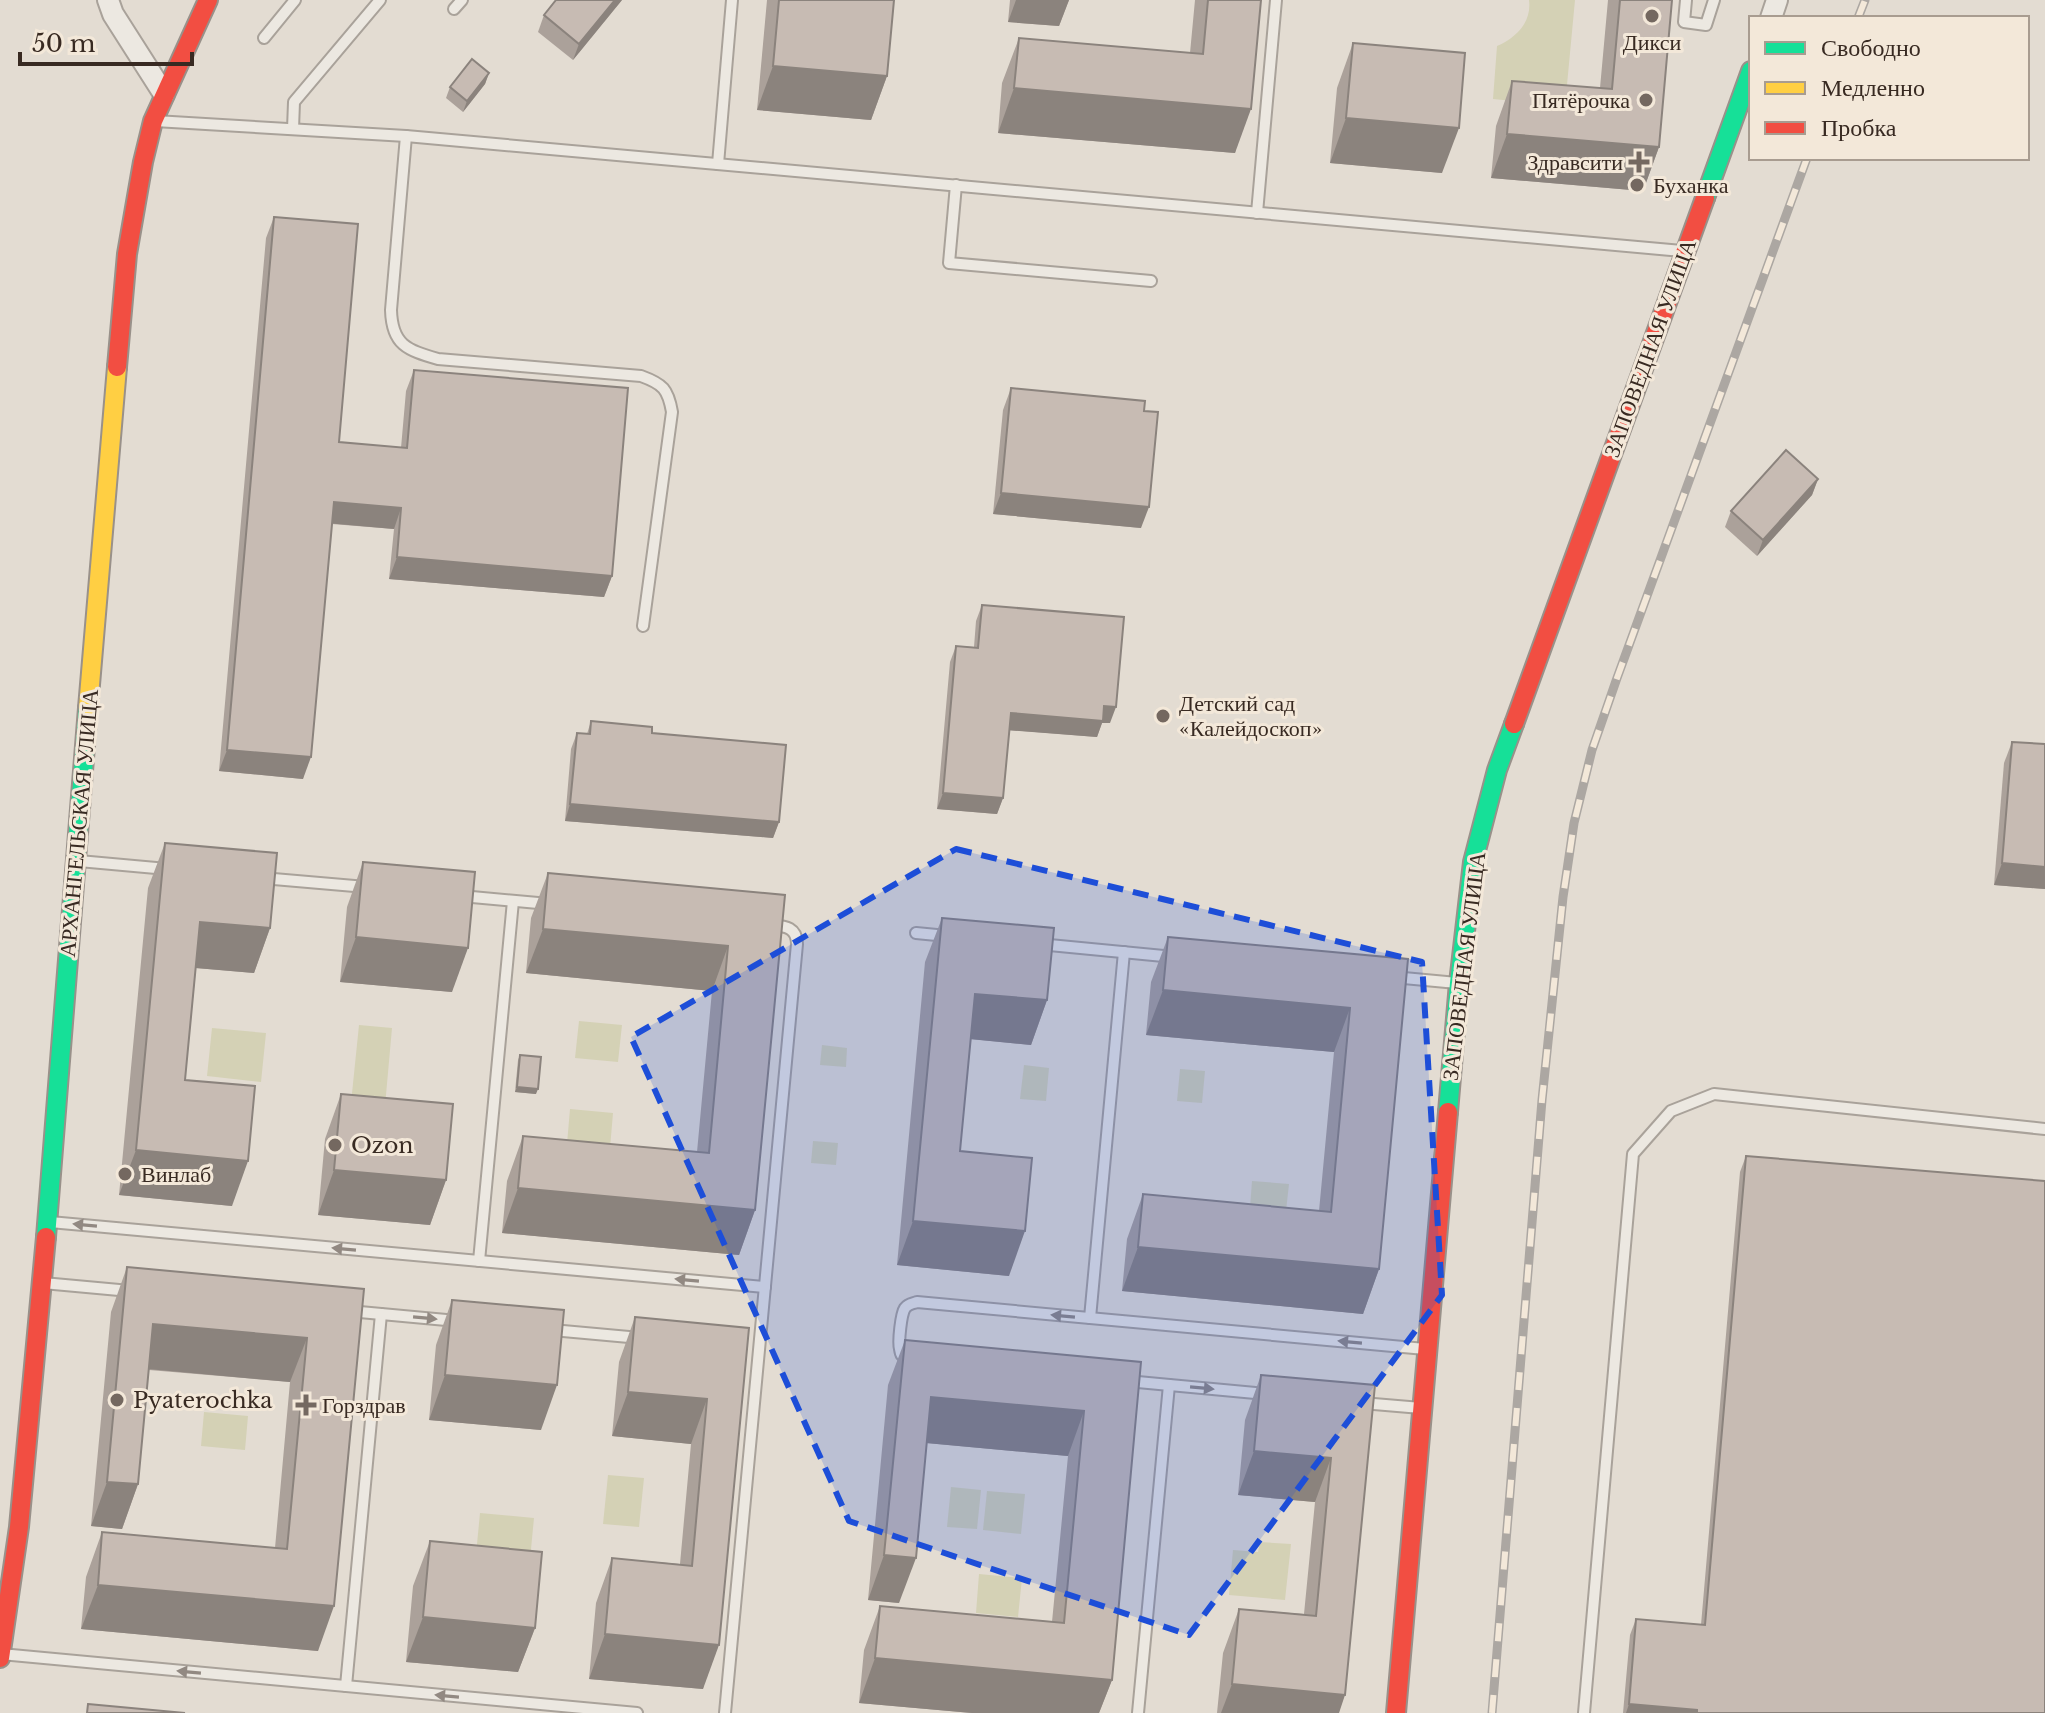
<svg xmlns="http://www.w3.org/2000/svg" width="2045" height="1713" font-family="'Libre Baskerville',serif">
	<rect width="100%" height="100%" fill="#e3dcd2"/>
	<g fill="#d4d1b5">
		<path d="M1529 0H1575L1565 106 1493 99 1497 46C1516 38 1532 22 1529 0Z"/>
		<path d="M579 1021 622 1025 618 1062 575 1058Z"/>
		<path d="M359 1025 392 1028 385 1106 351 1103Z"/>
		<path d="M212 1028 266 1033 261 1082 207 1076Z"/>
		<path d="M822 1045 847 1048 846 1067 820 1065Z"/>
		<path d="M1024 1065 1049 1068 1046 1101 1020 1099Z"/>
		<path d="M1180 1069 1205 1071 1202 1103 1177 1101Z"/>
		<path d="M570 1109 613 1113 610 1148 567 1144Z"/>
		<path d="M813 1141 838 1143 836 1165 811 1163Z"/>
		<path d="M1252 1181 1289 1184 1286 1211 1250 1208Z"/>
		<path d="M204 1412 248 1416 245 1450 201 1446Z"/>
		<path d="M608 1475 644 1478 639 1527 603 1524Z"/>
		<path d="M951 1487 981 1490 977 1529 947 1527Z"/>
		<path d="M987 1491 1025 1494 1021 1534 983 1530Z"/>
		<path d="M480 1513 534 1518 528 1580 474 1575Z"/>
		<path d="M1260 1542 1291 1544 1285 1600 1229 1595 1233 1550 1258 1552Z"/>
		<path d="M979 1574 1022 1578 1018 1617 976 1613Z"/>
	</g>
	<g fill="none" stroke-linecap="round" stroke-linejoin="round">
		<defs>
			<g id="lane">
				<path d="M1686 0 1684 22 1706 25 1714 0"/>
				<path d="M454 9 462 0"/>
				<path d="M264 38 295 0"/>
				<path d="M155 121 406 136 1682 251"/>
				<path d="M293 129 294 102 380 0"/>
				<path d="M406 136 391 310C392 345 407 350 438 359L641 376C663 384 668 389 672 412L643 626"/>
				<path d="M718 164 732 0"/>
				<path d="M956 185 949 263 1151 281"/>
				<path d="M1257 213 1276 0"/>
				<path d="M79 861 167 869"/>
				<path d="M262 878 366 887"/>
				<path d="M461 896 549 904"/>
				<path d="M916 933 947 936"/>
				<path d="M1039 944 1174 957"/>
				<path d="M1393 977 1457 983"/>
				<path d="M50 1222 765 1287"/>
				<path d="M479 1261 513 901"/>
				<path d="M43 1283 130 1291"/>
				<path d="M349 1311 457 1321"/>
				<path d="M1090 1318 1124 952"/>
				<path d="M552 1330 640 1338"/>
				<path d="M908 1360C902 1356 901 1356 900 1349 898 1342 901 1314 905 1308 909 1303 912 1304 917 1302L1425 1349"/>
				<path d="M1127 1381 1266 1394"/>
				<path d="M1362 1403 1421 1408"/>
				<path d="M1 1654 637 1713"/>
				<path d="M346 1686 381 1314"/>
				<path d="M725 1713 797 944C797 928 786 926 772 925"/>
				<path d="M1138 1713 1169 1385"/>
				<path d="M1584 1713 1633 1154 1671 1111 1714 1094 2045 1129"/>
			</g>
			<g id="street">
				<path d="M108 0 113 14 164 94"/>
				<path d="M1771 18 1777 0"/>
			</g>
			<g id="fast">
				<path d="M1705 198 1751 71"/>
				<path d="M1448 1112 1459 983 1473 862 1497 770 1514 724"/>
				<path d="M46 1237 88 708"/>
			</g>
			<path id="slow" d="M88 708 117 367"/>
			<g id="jam">
				<path d="M117 367 127 254 143 162 153 121 208 0"/>
				<path d="M1514 724 1705 198"/>
				<path d="M0 1658 19 1527 46 1237"/>
				<path d="M1396 1713 1448 1112"/>
			</g>
		</defs>
		<use href="#lane" stroke="#a9a29a" stroke-width="14"/>
		<use href="#street" stroke="#a9a29a" stroke-width="24"/>
		<use href="#fast" stroke="#99918a" stroke-width="22"/>
		<use href="#slow" stroke="#99918a" stroke-width="22"/>
		<use href="#jam" stroke="#99918a" stroke-width="22"/>
		<use href="#lane" stroke="#ece8e1" stroke-width="10"/>
		<use href="#street" stroke="#ece8e1" stroke-width="20"/>
		<use href="#fast" stroke="#16e098" stroke-width="18"/>
		<use href="#slow" stroke="#ffcf43" stroke-width="18"/>
		<use href="#jam" stroke="#f24e42" stroke-width="18"/>
		<defs>
			<g id="rail">
				<path d="M1858 18 1865 0"/>
				<path d="M1492 1713 1542 1100 1563 897 1574 823 1592 750 1617 678 1807 158"/>
			</g>
		</defs>
		<use href="#rail" stroke="#aca7a2" stroke-width="9"/>
		<use href="#rail" stroke="#f3e8d9" stroke-width="6" stroke-dasharray="18" stroke-linecap="butt"/>
	</g>
	<g fill="#aba19a">
		<path d="M622 0 573 60 538 32 544 15Z"/>
		<path d="M767 0H894L887 76 871 120 757 110Z"/>
		<path d="M1010 0H1069L1059 26 1008 22Z"/>
		<path d="M1195 0H1261L1235 153 998 133 1002 83 1019 38 1190 53Z"/>
		<path d="M1608 0H1672L1659 147 1643 191 1491 178 1496 126 1512 81 1600 88Z"/>
		<path d="M1353 43 1442 173 1330 163 1337 88Z"/>
		<path d="M489 73 485 84 463 112 446 98 450 87Z"/>
		<path d="M274 217 339 442 401 448 406 391 414 370 612 576 604 597 389 579 394 529 332 524 303 779 219 771 266 238Z"/>
		<path d="M1011 388 1144 411 1141 528 993 514 1003 410Z"/>
		<path d="M1818 479 1812 495 1757 556 1725 527 1731 511Z"/>
		<path d="M982 605 1110 723H1102L1097 737 1009 730 1003 798 997 814 937 809 950 662 956 646 974 647 976 621Z"/>
		<path d="M591 721 652 733 779 822 773 838 565 821 571 749 577 733 587 734Z"/>
		<path d="M2012 742 2045 744V889L1994 885 2004 763Z"/>
		<path d="M165 843 270 928 254 973 196 968 185 1080 232 1206 119 1195 148 888Z"/>
		<path d="M363 862 452 992 340 982 347 907Z"/>
		<path d="M548 873 785 895 755 1210 739 1255 502 1233 507 1181 523 1136 697 1152 712 991 526 973 531 918Z"/>
		<path d="M942 918 1047 1000 1031 1045 971 1039 960 1151 1009 1276 897 1265 925 962Z"/>
		<path d="M1168 937 1408 959 1379 1269 1363 1314 1122 1291 1127 1239 1143 1194 1319 1211 1334 1052 1146 1035 1151 982Z"/>
		<path d="M520 1055 536 1094 515 1092 518 1060Z"/>
		<path d="M341 1094 446 1180 430 1225 318 1215 325 1139Z"/>
		<path d="M1746 1156 2045 1713H1623L1630 1635 1636 1619 1701 1625 1740 1172Z"/>
		<path d="M127 1267 364 1289 318 1651 81 1629 86 1577 102 1532 275 1548 290 1382 149 1370 138 1484 122 1529 91 1526 111 1312Z"/>
		<path d="M452 1300 541 1430 429 1420 436 1345Z"/>
		<path d="M635 1317 749 1328 703 1689 589 1679 596 1603 612 1558 680 1564 691 1444 612 1436 619 1362Z"/>
		<path d="M905 1340 1141 1362 1112 1680 1099 1713H972L859 1703 864 1650 880 1606 1052 1622 1068 1456 927 1443 899 1603 868 1600 888 1385Z"/>
		<path d="M1261 1375 1375 1385 1339 1713H1217L1223 1653 1239 1609 1304 1614 1315 1502 1238 1495 1245 1420Z"/>
		<path d="M430 1541 535 1628 518 1672 406 1662 413 1586Z"/>
	</g>
	<g fill="#8b837d">
		<path d="M615 0H622L573 60 579 44Z"/>
		<path d="M1016 0H1069L1059 26 1008 22Z"/>
		<path d="M773 66 887 76 871 120 757 110Z"/>
		<path d="M489 73 485 84 463 112 467 101Z"/>
		<path d="M1014 88 1251 109 1235 153 998 133Z"/>
		<path d="M1346 118 1459 128 1442 173 1330 163Z"/>
		<path d="M1507 134 1659 147 1643 191 1491 178Z"/>
		<path d="M1818 479 1812 495 1757 556 1763 540Z"/>
		<path d="M1001 493 1149 507 1141 528 993 514Z"/>
		<path d="M334 502 401 508 394 529 326 523Z"/>
		<path d="M397 557 612 576 604 597 389 579Z"/>
		<path d="M1104 706 1116 707 1110 723H1102L1097 737 1005 730 1011 713Z"/>
		<path d="M227 750 311 757 303 779 219 771Z"/>
		<path d="M943 793 1003 798 997 814 937 809Z"/>
		<path d="M570 804 779 822 773 838 565 821Z"/>
		<path d="M2002 863 2045 867V889L1994 885Z"/>
		<path d="M200 922 270 928 254 973 184 967Z"/>
		<path d="M543 929 728 946 712 991 526 973Z"/>
		<path d="M356 937 468 948 452 992 340 982Z"/>
		<path d="M1163 990 1350 1008 1334 1052 1146 1035Z"/>
		<path d="M975 994 1047 1000 1031 1045 959 1038Z"/>
		<path d="M517 1087 538 1089 536 1094 515 1092Z"/>
		<path d="M136 1150 248 1161 232 1206 119 1195Z"/>
		<path d="M334 1170 446 1180 430 1225 318 1215Z"/>
		<path d="M518 1188 755 1210 739 1255 502 1233Z"/>
		<path d="M913 1221 1025 1231 1009 1276 897 1265Z"/>
		<path d="M1138 1247 1379 1269 1363 1314 1122 1291Z"/>
		<path d="M153 1324 307 1338 290 1382 137 1368Z"/>
		<path d="M445 1375 557 1385 541 1430 429 1420Z"/>
		<path d="M628 1392 707 1399 691 1444 612 1436Z"/>
		<path d="M931 1397 1084 1411 1068 1456 915 1442Z"/>
		<path d="M1254 1451 1331 1458 1315 1502 1238 1495Z"/>
		<path d="M107 1482 138 1484 122 1529 91 1526Z"/>
		<path d="M884 1555 916 1558 899 1603 868 1600Z"/>
		<path d="M98 1585 334 1606 318 1651 81 1629Z"/>
		<path d="M423 1617 535 1628 518 1672 406 1662Z"/>
		<path d="M605 1634 719 1645 703 1689 589 1679Z"/>
		<path d="M875 1658 1112 1680 1099 1713H972L859 1703Z"/>
		<path d="M1232 1684 1345 1695 1339 1713H1221Z"/>
		<path d="M1629 1704 1697 1710 1696 1713H1626Z"/>
	</g>
	<g fill="#c7bbb3" stroke="#8b837d" stroke-width="2">
		<path d="M556 0H615L579 44 544 15Z"/>
		<path d="M779 0H894L887 76 773 66Z"/>
		<path d="M1208 0H1261L1251 109 1014 88 1019 38 1203 54Z"/>
		<path d="M1620 0H1672L1659 147 1507 134 1512 81 1612 89Z"/>
		<path d="M1353 43 1465 53 1459 128 1346 118Z"/>
		<path d="M472 59 489 73 467 101 450 87Z"/>
		<path d="M274 217 358 224 339 442 407 448 414 370 628 388 612 576 397 557 401 508 334 502 311 757 227 750Z"/>
		<path d="M1011 388 1145 401 1144 411 1158 412 1149 507 1001 493Z"/>
		<path d="M1786 450 1818 479 1763 540 1731 511Z"/>
		<path d="M982 605 1124 617 1116 707 1104 706 1103 721 1011 713 1003 798 943 793 956 646 978 648Z"/>
		<path d="M591 721 652 727V733L786 745 779 822 570 804 577 733 590 734Z"/>
		<path d="M2012 742 2045 744V867L2002 863Z"/>
		<path d="M165 843 277 853 270 928 200 922 185 1080 255 1086 248 1161 136 1150Z"/>
		<path d="M363 862 475 872 468 948 356 937Z"/>
		<path d="M548 873 785 895 755 1210 518 1188 523 1136 709 1153 728 946 543 929Z"/>
		<path d="M942 918 1054 928 1047 1000 975 994 960 1151 1032 1158 1025 1231 913 1221Z"/>
		<path d="M1168 937 1408 959 1379 1269 1138 1247 1143 1194 1331 1212 1350 1008 1163 990Z"/>
		<path d="M520 1055 541 1057 538 1089 517 1087Z"/>
		<path d="M341 1094 453 1104 446 1180 334 1170Z"/>
		<path d="M1746 1156 2045 1181V1713H1697V1710L1629 1704 1636 1619 1705 1625Z"/>
		<path d="M127 1267 364 1289 334 1606 98 1585 102 1532 287 1549 307 1338 153 1324 138 1484 107 1482Z"/>
		<path d="M452 1300 564 1310 557 1385 445 1375Z"/>
		<path d="M635 1317 749 1328 719 1645 605 1634 612 1558 692 1566 707 1399 628 1392Z"/>
		<path d="M905 1340 1141 1362 1112 1680 875 1658 880 1606 1064 1623 1084 1411 931 1397 916 1558 884 1555Z"/>
		<path d="M1261 1375 1375 1385 1345 1695 1232 1684 1239 1609 1316 1616 1331 1458 1254 1451Z"/>
		<path d="M430 1541 542 1552 535 1628 423 1617Z"/>
		<path d="M88 1704 185 1713H87Z"/>
	</g>
	<defs><path id="oneway-solid" d="M-6-.8H1V-3.2L6.5 0L1 3.2V.8H-6Z" transform="scale(2)"/></defs>
	<g fill="#928982">
		<use href="#oneway-solid" transform="translate(85 1225) rotate(-175)"/>
		<use href="#oneway-solid" transform="translate(344 1249) rotate(-175)"/>
		<use href="#oneway-solid" transform="translate(687 1280) rotate(-175)"/>
		<use href="#oneway-solid" transform="translate(1063 1316) rotate(-175)"/>
		<use href="#oneway-solid" transform="translate(425 1318) rotate(5)"/>
		<use href="#oneway-solid" transform="translate(1350 1342) rotate(-175)"/>
		<use href="#oneway-solid" transform="translate(1202 1388) rotate(5)"/>
		<use href="#oneway-solid" transform="translate(189 1672) rotate(-175)"/>
		<use href="#oneway-solid" transform="translate(447 1696) rotate(-175)"/>
	</g>
	<path fill="#1d4ed8" fill-opacity="0.2" stroke="#1d4ed8" stroke-width="6" stroke-dasharray="16 10" stroke-linejoin="round" d="M956 849 1422 962 1442 1295 1189 1635 849 1521 631 1037Z"/>
	<g fill="#746860" stroke="#f3e8d9" stroke-width="3">
		<circle cx="1652" cy="16" r="8"/>
		<circle cx="1646" cy="100" r="8"/>
		<path d="M1635 150h8v8h8v8h-8v8h-8v-8h-8v-8h8z"/>
		<circle cx="1637" cy="185" r="8"/>
		<circle cx="1163" cy="716" r="8"/>
		<circle cx="335" cy="1145" r="8"/>
		<circle cx="125" cy="1174" r="8"/>
		<circle cx="117" cy="1400" r="8"/>
		<path d="M302 1393h8v8h8v8h-8v8h-8v-8h-8v-8h8z"/>
	</g>
	<g text-anchor="middle" dominant-baseline="central" stroke-width="6" stroke-linejoin="round" paint-order="stroke">
		<g font-size="22" fill="#382a22" stroke="#f3e8d9" text-anchor="start">
			<text x="1652" y="42" text-anchor="middle">Дикси</text>
			<text x="1630" y="100" text-anchor="end">Пятёрочка</text>
			<text x="1623" y="162" text-anchor="end">Здравсити</text>
			<text x="1653" y="185">Буханка</text>
			<text x="1179" y="703">Детский сад<tspan x="1179" dy="25">«Калейдоскоп»</tspan></text>
			<text x="351" y="1145">Ozon</text>
			<text x="141" y="1174">Винлаб</text>
			<text x="133" y="1400">Pyaterochka</text>
			<text x="322" y="1405">Горздрав</text>
		</g>
		<g font-size="22" fill="#382a22" stroke="#f3e8d9">
			<text transform="translate(1650 348) rotate(-70)">ЗАПОВЕДНАЯ УЛИЦА</text>
			<text transform="translate(79 823) rotate(-85)">АРХАНГЕЛЬСКАЯ УЛИЦА</text>
			<text transform="translate(1464 966) rotate(-83)">ЗАПОВЕДНАЯ УЛИЦА</text>
		</g>
	</g>
	<rect x="1749" y="16" width="280" height="144" fill="#f3e8d9" stroke="#a89c90" stroke-width="2"/>
	<rect x="1765" y="42" width="40" height="12" fill="#16e098" stroke="#a89c90" stroke-width="2"/>
	<text x="1821" y="56" font-size="24" fill="#382a22">Свободно</text>
	<rect x="1765" y="82" width="40" height="12" fill="#ffcf43" stroke="#a89c90" stroke-width="2"/>
	<text x="1821" y="96" font-size="24" fill="#382a22">Медленно</text>
	<rect x="1765" y="122" width="40" height="12" fill="#f24e42" stroke="#a89c90" stroke-width="2"/>
	<text x="1821" y="136" font-size="24" fill="#382a22">Пробка</text>
	<path d="M20 52v12h172v-12" fill="none" stroke="#382a22" stroke-width="4"/>
	<text x="32" y="52" font-size="24" fill="#382a22" stroke="#f3e8d9" stroke-width="6" paint-order="stroke">50 m</text>
</svg>
